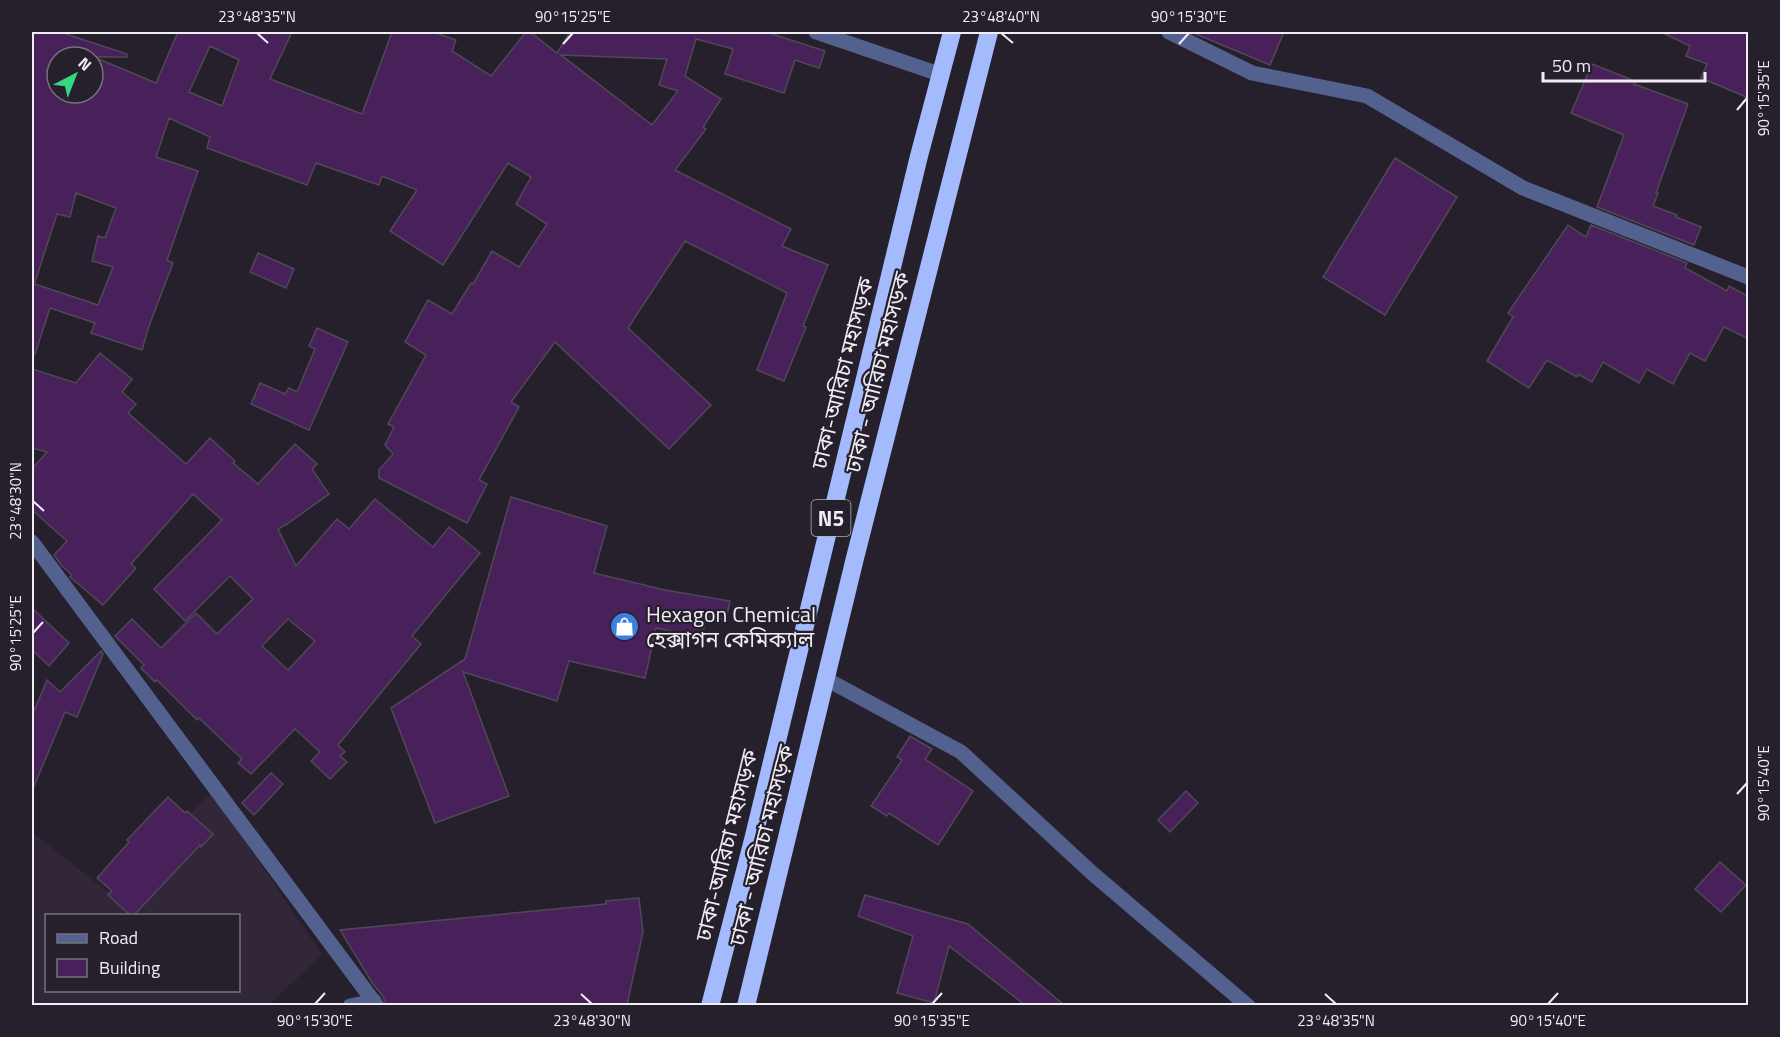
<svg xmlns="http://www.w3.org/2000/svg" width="1780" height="1037" font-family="'Titillium Web','Noto Sans Bengali',sans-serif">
	<rect width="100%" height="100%" fill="#26202c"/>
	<path fill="#312739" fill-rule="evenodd" d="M212 793 322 954 269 1005H32V835L33 833 108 892ZM46 916H238V990H46Z"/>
	<g fill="#48215b" stroke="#504856" stroke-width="1.5" fill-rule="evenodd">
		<path d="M32 32H60L127 54V57H94L156 83 178 32H292L270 79 362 114 392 32H433L456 40 452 51 491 76 526 32H530L557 53 570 32H766L825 51 819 68 795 60 784 93 725 74 733 49 696 39 685 76 721 99 703 127 706 129 675 170 791 229 782 246 828 265 803 326 806 327 784 381 757 370 787 293 685 241 628 328 711 405 669 449 555 342 511 402 519 407 479 480 487 484 467 523 379 478V470L393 454 385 445 394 427 388 424 426 355 405 342 428 300 452 314 471 283 473 284 492 251 519 267 547 224 516 204 531 177 508 163 443 265 390 231 417 190 382 176 379 185 316 163 307 185 207 148 210 137 169 118 156 157 198 171 167 260 173 263 149 326 142 350 91 333 95 323 50 308 35 354H32V283L98 305 113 267 92 261 98 236 105 238 116 208 76 193 70 217 57 214 35 282H32ZM210 46 239 60 222 106 189 92ZM561 55 667 59 659 85 678 91 652 125ZM57 57H93V93H57Z"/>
		<path d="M1191 32H1284L1270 65Z"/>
		<path d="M1661 32H1749V98L1701 78 1707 64 1686 56 1690 46Z"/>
		<path d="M1592 64 1635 81 1634 84 1688 104 1656 193H1658L1653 206 1677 215 1676 217 1701 227 1694 245 1597 207 1624 135 1571 113Z"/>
		<path d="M1395 158 1457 197 1385 315 1323 277Z"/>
		<path d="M1568 225 1586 237 1591 225 1687 263 1685 268 1727 291 1729 286 1749 297V339L1724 327 1705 361 1690 353 1673 384 1647 369 1639 383 1603 362 1592 382 1578 374 1577 377 1547 360 1529 388 1487 361 1513 317 1508 313Z"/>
		<path d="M258 253 294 269 286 288 250 272Z"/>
		<path d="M317 328 348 342 309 430 251 404 260 383 285 394 289 388 297 392 315 349 309 346Z"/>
		<path d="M100 353 132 379 122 392 136 404 128 413 186 464 210 438 235 461 233 463 258 484 295 444 317 464 312 469 329 494 287 524 278 529 296 566 337 519 349 529 375 499 433 547 449 527 480 553 412 636 421 644 338 745 345 752 340 756 347 762 330 779 311 761 320 752 295 729 251 774 238 763 242 759 199 718 197 720 157 680 155 682 141 668 144 665 115 636 132 619 161 648 196 613 217 634 253 599 230 576 185 621 154 589 222 520 193 494 131 564 136 568 103 605 70 577 72 575 62 566 54 555 67 541 32 510V469L47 452 32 448V369L76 383ZM288 619 315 641 288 670 262 646Z"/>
		<path d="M511 497 607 526 594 573 665 590 730 601 726 620 706 617 702 638 656 628 645 678 569 661 557 701 463 672 509 796 435 823 391 708 465 659Z"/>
		<path d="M32 608 69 643 49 666 32 650Z"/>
		<path d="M101 651 103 654 77 717 65 712 32 791V716L47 680 60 692Z"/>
		<path d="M910 736 932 749 925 759 973 791 938 845 889 813 887 816 871 806 902 760 897 757Z"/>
		<path d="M271 773 283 784 254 815 242 803Z"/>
		<path d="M1186 791 1198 803 1170 832 1158 820Z"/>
		<path d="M168 797 185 813 187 811 213 834 201 847 200 845 134 915H130L108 895 112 891 97 878 129 842 127 840Z"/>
		<path d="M1720 862 1746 885 1721 912 1695 889Z"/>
		<path d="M865 895 968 924 1064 1005H1025L949 946 934 1003 897 993 913 936 858 916Z"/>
		<path d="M639 898 643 932 627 1005H387L382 995 373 984 340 930 606 904V901Z"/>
	</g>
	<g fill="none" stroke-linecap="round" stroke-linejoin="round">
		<g stroke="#52618e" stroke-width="15">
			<path d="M816 32 942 75"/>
			<path d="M1169 32 1252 73 1367 96 1523 188 1748 277"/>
			<path d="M32 542 377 1006"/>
			<path d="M826 679 961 752 1092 873 1248 1006"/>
			<path d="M350 1006 374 1001"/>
		</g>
		<g stroke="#a3bafd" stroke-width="18">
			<path d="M710 1006 753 840 919 156 952 32"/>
			<path d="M746 1006 855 558 989 32"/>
		</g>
	</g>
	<path fill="none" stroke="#f1edf5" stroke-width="2" d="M257 33 268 43M1001 33 1013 43M563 44 573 33M1179 44 1189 33M1737 110 1747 98M33 501 44 511M33 633 43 622M1737 794 1747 783M581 994 592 1004M1325 994 1336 1004M315 1004 325 993M932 1004 942 993M1548 1004 1558 993"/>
	<defs>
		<symbol id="shop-disc" viewBox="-11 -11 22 22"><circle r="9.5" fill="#3f7fe0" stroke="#26202c"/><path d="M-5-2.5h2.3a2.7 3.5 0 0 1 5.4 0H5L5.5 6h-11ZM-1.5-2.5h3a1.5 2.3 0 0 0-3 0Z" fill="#fff"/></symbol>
	</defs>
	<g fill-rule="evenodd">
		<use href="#shop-disc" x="608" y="610" width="33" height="33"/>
	</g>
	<g text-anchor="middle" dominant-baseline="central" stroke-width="4.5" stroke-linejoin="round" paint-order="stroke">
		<rect fill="#26202c" stroke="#b4b0b9" stroke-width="1.5" x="811.5" y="500" width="39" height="36" rx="4.5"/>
		<g font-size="21" font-weight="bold" fill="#f1edf5">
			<text x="831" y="518">N5</text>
		</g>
		<g font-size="22" fill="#f1edf5" stroke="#26202c">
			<text transform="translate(877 372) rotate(-76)">ঢাকা - আরিচা মহাসড়ক</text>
			<text transform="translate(842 373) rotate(-76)">ঢাকা-আরিচা মহাসড়ক</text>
			<text transform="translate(726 845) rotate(-76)">ঢাকা-আরিচা মহাসড়ক</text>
			<text transform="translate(761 845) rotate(-76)">ঢাকা - আরিচা মহাসড়ক</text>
		</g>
		<g font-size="22" fill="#f1edf5" stroke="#26202c" text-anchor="start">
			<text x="646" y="614">Hexagon Chemical<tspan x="646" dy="25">হেক্সাগন কেমিক্যাল</tspan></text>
		</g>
	</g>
	<rect width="1780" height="1037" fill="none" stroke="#26202c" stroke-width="66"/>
	<rect x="45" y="914" width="195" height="78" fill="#26202c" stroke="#77727c" stroke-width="1.5"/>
	<rect x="57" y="934" width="30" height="9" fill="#52618e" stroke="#77727c" stroke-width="1.5"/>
	<text x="99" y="944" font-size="18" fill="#f1edf5">Road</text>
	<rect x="57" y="959" width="30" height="18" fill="#48215b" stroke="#77727c" stroke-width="1.5"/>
	<text x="99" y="974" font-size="18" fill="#f1edf5">Building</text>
	<g transform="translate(75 75) rotate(42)"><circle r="28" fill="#26202c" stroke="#77727c" stroke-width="1.5"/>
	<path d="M0-4.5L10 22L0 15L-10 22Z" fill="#35d881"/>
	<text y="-9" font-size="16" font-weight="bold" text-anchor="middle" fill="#f1edf5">N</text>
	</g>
	<path d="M1543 72v9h162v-9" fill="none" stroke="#f1edf5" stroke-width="3"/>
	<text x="1552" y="72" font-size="18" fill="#f1edf5" stroke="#26202c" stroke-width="4.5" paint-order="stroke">50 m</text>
	<rect x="33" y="33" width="1714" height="971" fill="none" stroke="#f1edf5" stroke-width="2"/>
	<g font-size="15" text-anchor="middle" fill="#f1edf5">
		<text x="257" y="22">23°48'35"N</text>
		<text x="573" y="22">90°15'25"E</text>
		<text x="1001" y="22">23°48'40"N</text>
		<text x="1189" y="22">90°15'30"E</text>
		<text transform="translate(1764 98) rotate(-90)" y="5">90°15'35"E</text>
		<text transform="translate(16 501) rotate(-90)" y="5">23°48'30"N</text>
		<text transform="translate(16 633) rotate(-90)" y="5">90°15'25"E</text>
		<text transform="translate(1764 783) rotate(-90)" y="5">90°15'40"E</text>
		<text x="315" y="1026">90°15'30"E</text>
		<text x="592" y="1026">23°48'30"N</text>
		<text x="932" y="1026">90°15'35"E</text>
		<text x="1336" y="1026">23°48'35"N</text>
		<text x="1548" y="1026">90°15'40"E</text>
	</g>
</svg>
